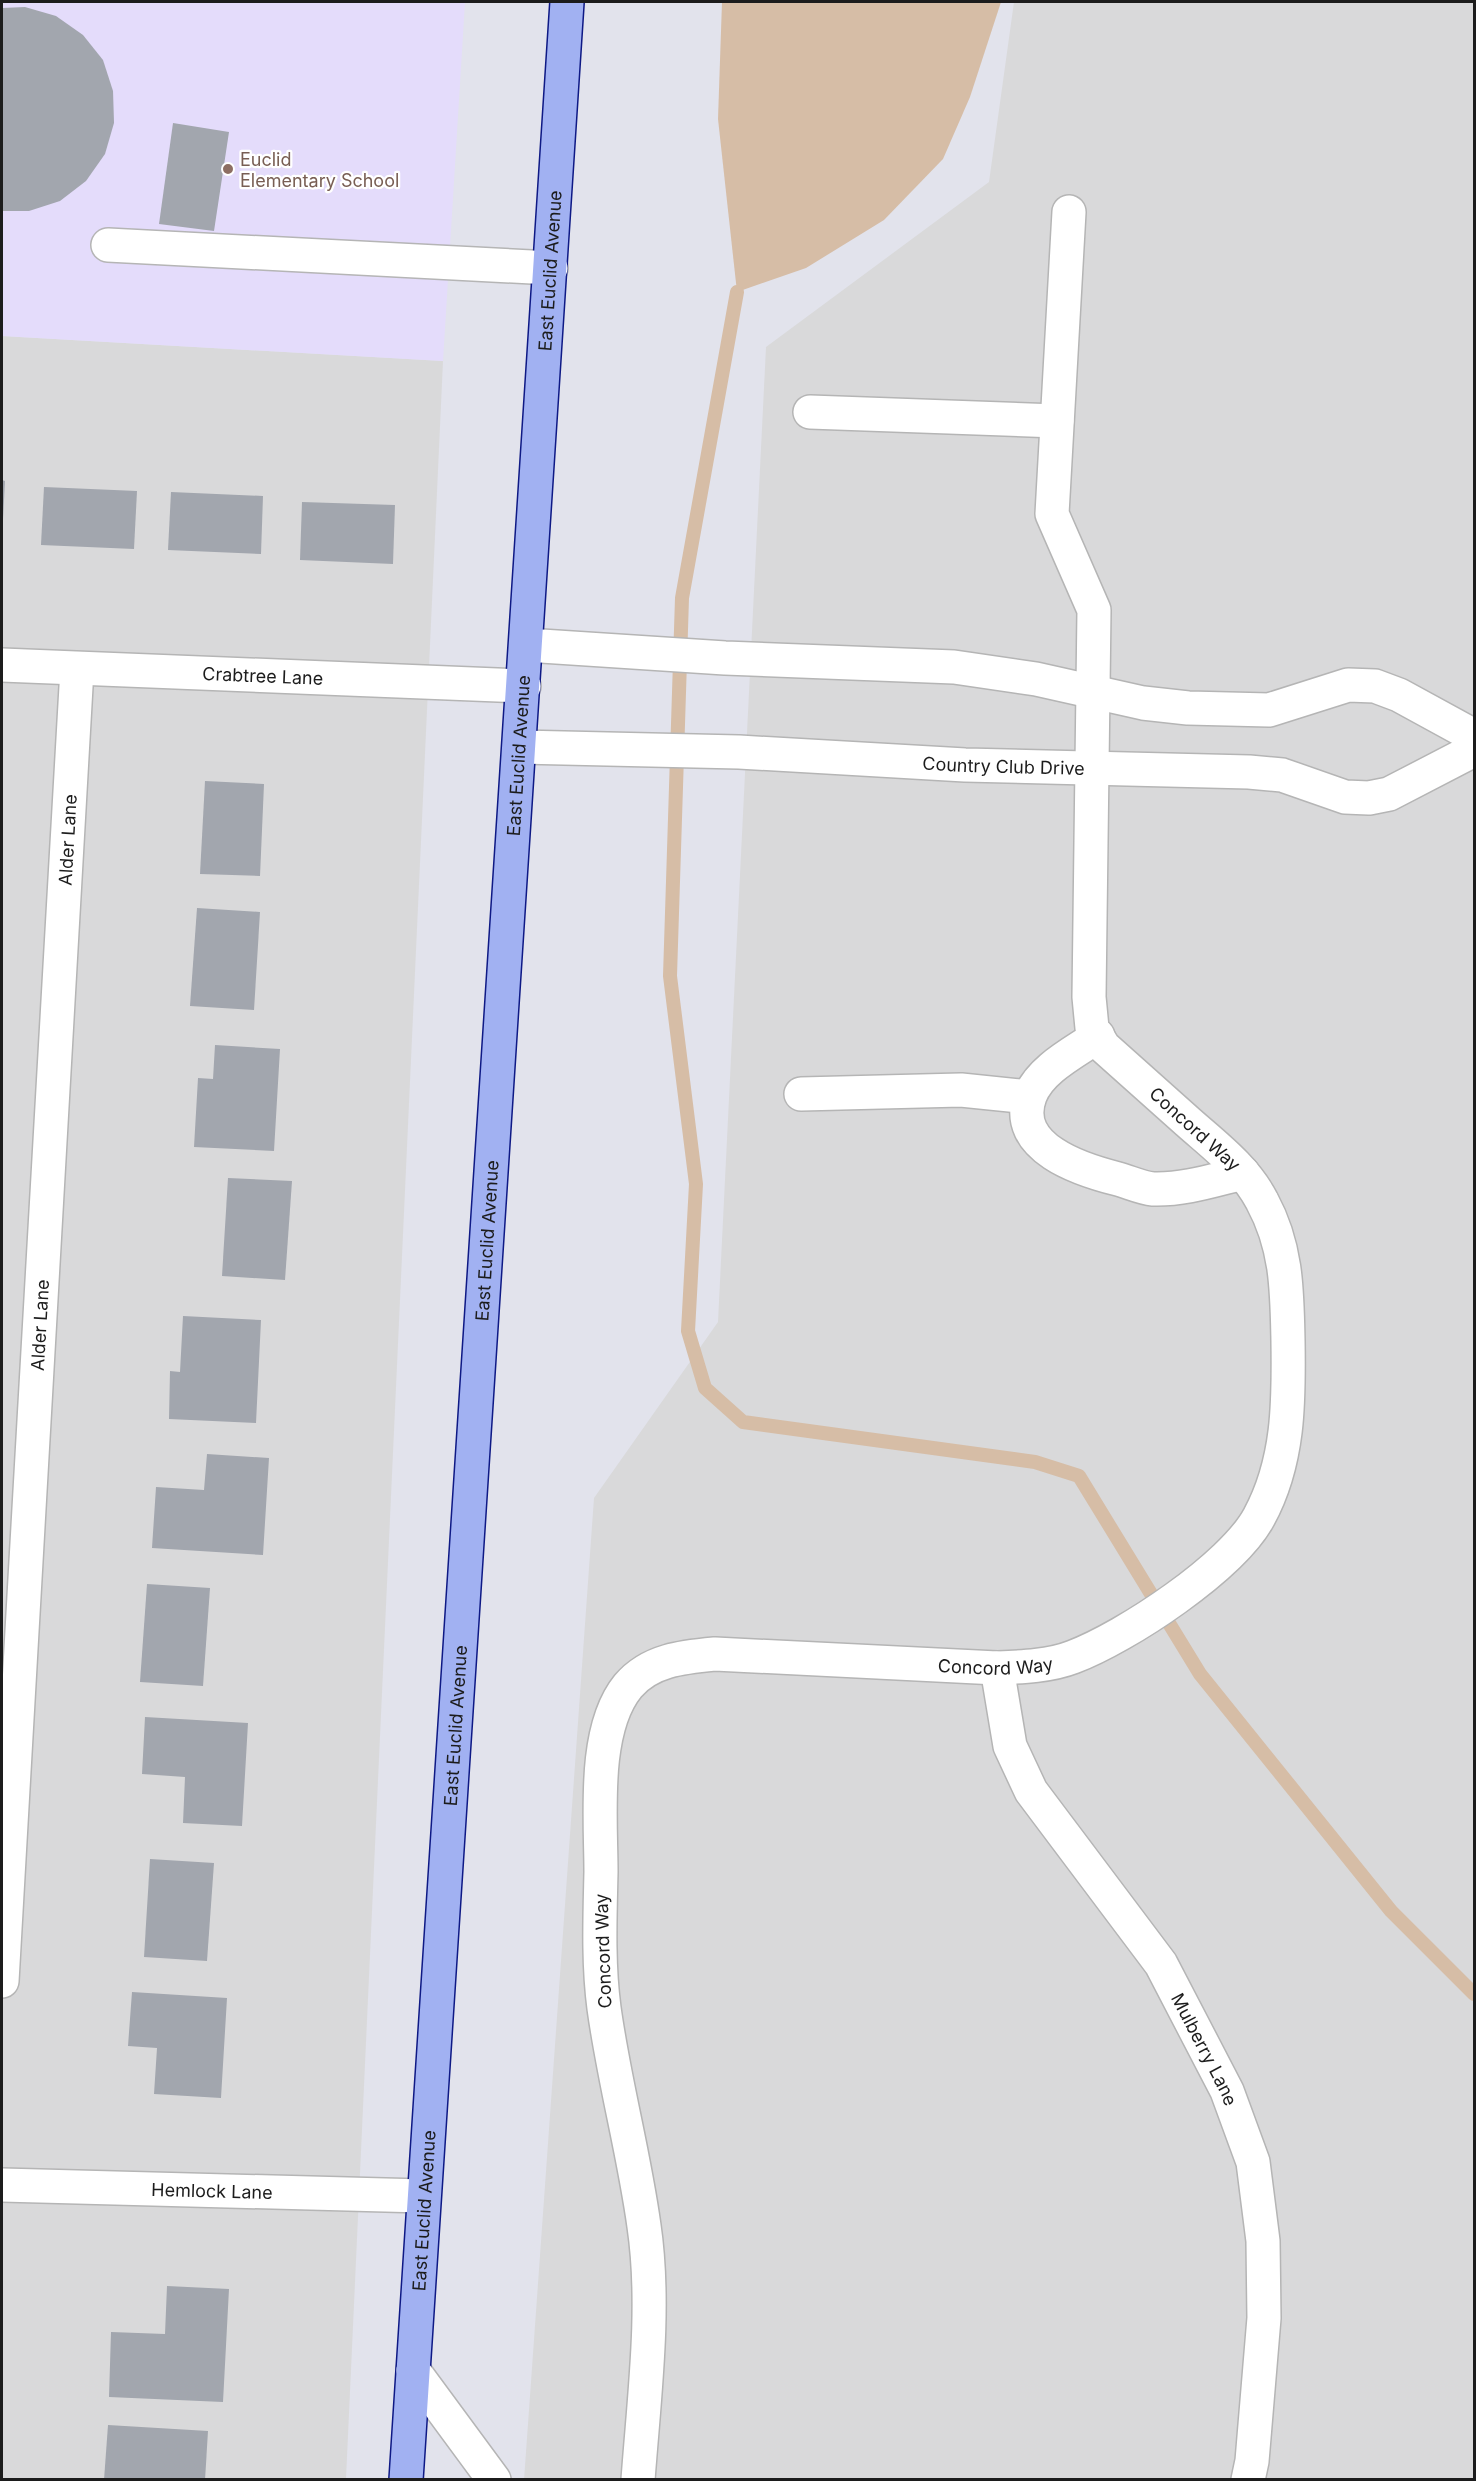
<svg xmlns="http://www.w3.org/2000/svg" width="1476" height="2481" font-family="Inter,sans-serif">
	<rect width="100%" height="100%" fill="#e2e3ec"/>
	<g fill="#d9d9da">
		<path d="M1014 2H1474V2479L524 2480 594 1498 718 1322 766 347 989 182Z"/>
		<path d="M2 336 443 361 346 2479H2Z"/>
	</g>
	<path fill="#e4dcfb" d="M2 2H465L443 361 2 336Z"/>
	<path fill="#d6bda6" d="M722 2H1001L970 97 943 159 884 220 806 268 737 292 718 119Z"/>
	<g fill="none" stroke-linecap="round" stroke-linejoin="round">
		<path stroke="#d6bda6" stroke-width="14" d="M737 292 682 598 670 976 696 1184 688 1331 705 1388 743 1422 1035 1462 1079 1476 1200 1674 1391 1911 1474 1994"/>
	</g>
	<g fill="#a2a6ae">
		<path d="M25 7 56 16 83 35 103 60 113 91 114 123 105 154 86 181 60 201 29 211H2V8Z"/>
		<path d="M173 123 229 132 214 231 159 224Z"/>
		<path d="M2 480 5 481 3 520H2Z"/>
		<path d="M44 487 137 491 134 549 41 545Z"/>
		<path d="M171 492 263 496 261 554 168 550Z"/>
		<path d="M302 502 395 505 393 564 300 560Z"/>
		<path d="M205 781 264 784 260 876 200 874Z"/>
		<path d="M197 908 260 912 254 1010 190 1006Z"/>
		<path d="M215 1045 280 1049 274 1151 194 1147 198 1078 213 1079Z"/>
		<path d="M228 1178 292 1181 285 1280 222 1276Z"/>
		<path d="M183 1316 261 1320 256 1423 169 1419 170 1371 180 1372Z"/>
		<path d="M207 1454 269 1458 263 1555 152 1548 156 1487 204 1490Z"/>
		<path d="M147 1584 210 1588 203 1686 140 1682Z"/>
		<path d="M145 1717 248 1723 242 1826 183 1823 185 1777 142 1774Z"/>
		<path d="M150 1859 214 1863 207 1961 144 1957Z"/>
		<path d="M132 1992 227 1998 221 2098 154 2094 157 2048 128 2046Z"/>
		<path d="M167 2286 229 2289 223 2402 109 2397 111 2332 165 2334Z"/>
		<path d="M108 2425 208 2431 205 2480H104Z"/>
	</g>
	<g fill="none" stroke-linecap="round" stroke-linejoin="round">
		<defs>
			<g id="minor">
				<path d="M108 245 551 268"/>
				<path d="M810 412 1057 421"/>
				<path d="M526 645 725 658 954 667 1036 679 1143 703 1188 708 1269 710 1348 685 1375 686 1399 695 1474 736"/>
				<path id="s1" d="M2 665 524 686"/>
				<path id="s2" d="M520 747 739 752 965 765 1249 772 1282 775 1345 797 1369 798 1389 794 1474 750"/>
				<path d="M1098 1036C1075 1052 1040 1069 1030 1096 1011 1148 1082 1170 1118 1179 1129 1182 1142 1188 1153 1189 1184 1190 1214 1180 1243 1173"/>
				<path d="M801 1094 961 1090 1029 1097"/>
				<path id="s3" d="M997 1668 1010 1746 1031 1791 1161 1964 1227 2091 1253 2162 1263 2241 1264 2318 1252 2461 1248 2480"/>
				<path id="s4" d="M2 1981 77 669"/>
				<path id="s5" d="M2 2185 423 2196"/>
				<path d="M413 2370 494 2480"/>
				<path id="s6" d="M638 2480C644 2398 656 2307 644 2226 634 2153 614 2081 604 2008 598 1963 600 1916 601 1872 601 1818 592 1730 628 1686 650 1660 683 1657 715 1654L997 1668C1022 1667 1050 1666 1073 1657 1126 1637 1232 1567 1259 1517 1289 1462 1289 1402 1288 1341 1287 1290 1287 1247 1262 1201 1245 1168 1215 1146 1188 1122 1160 1097 1132 1072 1104 1047L1092 1028 1089 997 1094 610 1052 514 1069 212"/>
			</g>
			<g id="major">
				<path id="s7" d="M406 2480 567 2"/>
			</g>
		</defs>
		<use href="#minor" stroke="#b5b5b5" stroke-width="36"/>
		<use href="#major" stroke="#0e1985" stroke-width="36"/>
		<use href="#minor" stroke="#fff" stroke-width="33"/>
		<use href="#major" stroke="#a1b1f2" stroke-width="33"/>
	</g>
	<circle fill="#8d6e63" stroke="#fff" stroke-width="2" cx="228" cy="169" r="6"/>
	<g text-anchor="middle" dominant-baseline="central" stroke-width="4.5" stroke-linejoin="round" paint-order="stroke">
		<g font-size="18" fill="#785e54" stroke="#fff" text-anchor="start">
			<text x="240" y="159">Euclid<tspan x="240" dy="21">Elementary School</tspan></text>
		</g>
		<g font-size="18" fill="#1c1c1c" stroke="#fff">
			<text stroke="none"><textPath href="#s7" startOffset="2214">East Euclid Avenue</textPath></text>
			<text stroke="none"><textPath href="#s1" startOffset="261">Crabtree Lane</textPath></text>
			<text stroke="none"><textPath href="#s7" startOffset="1728">East Euclid Avenue</textPath></text>
			<text stroke="none"><textPath href="#s2" startOffset="484">Country Club Drive</textPath></text>
			<text stroke="none"><textPath href="#s4" startOffset="1143">Alder Lane</textPath></text>
			<text transform="translate(1195 1129) rotate(42)">Concord Way</text>
			<text stroke="none"><textPath href="#s7" startOffset="1242">East Euclid Avenue</textPath></text>
			<text stroke="none"><textPath href="#s4" startOffset="657">Alder Lane</textPath></text>
			<text stroke="none"><textPath href="#s6" startOffset="1180">Concord Way</textPath></text>
			<text stroke="none"><textPath href="#s7" startOffset="756">East Euclid Avenue</textPath></text>
			<text transform="translate(603 1951) rotate(-92)">Concord Way</text>
			<text stroke="none"><textPath href="#s3" startOffset="441">Mulberry Lane</textPath></text>
			<text stroke="none"><textPath href="#s5" startOffset="210">Hemlock Lane</textPath></text>
			<text stroke="none"><textPath href="#s7" startOffset="270">East Euclid Avenue</textPath></text>
		</g>
	</g>
	<rect width="1476" height="2481" fill="none" stroke="#1c1c1c" stroke-width="6"/>
</svg>
